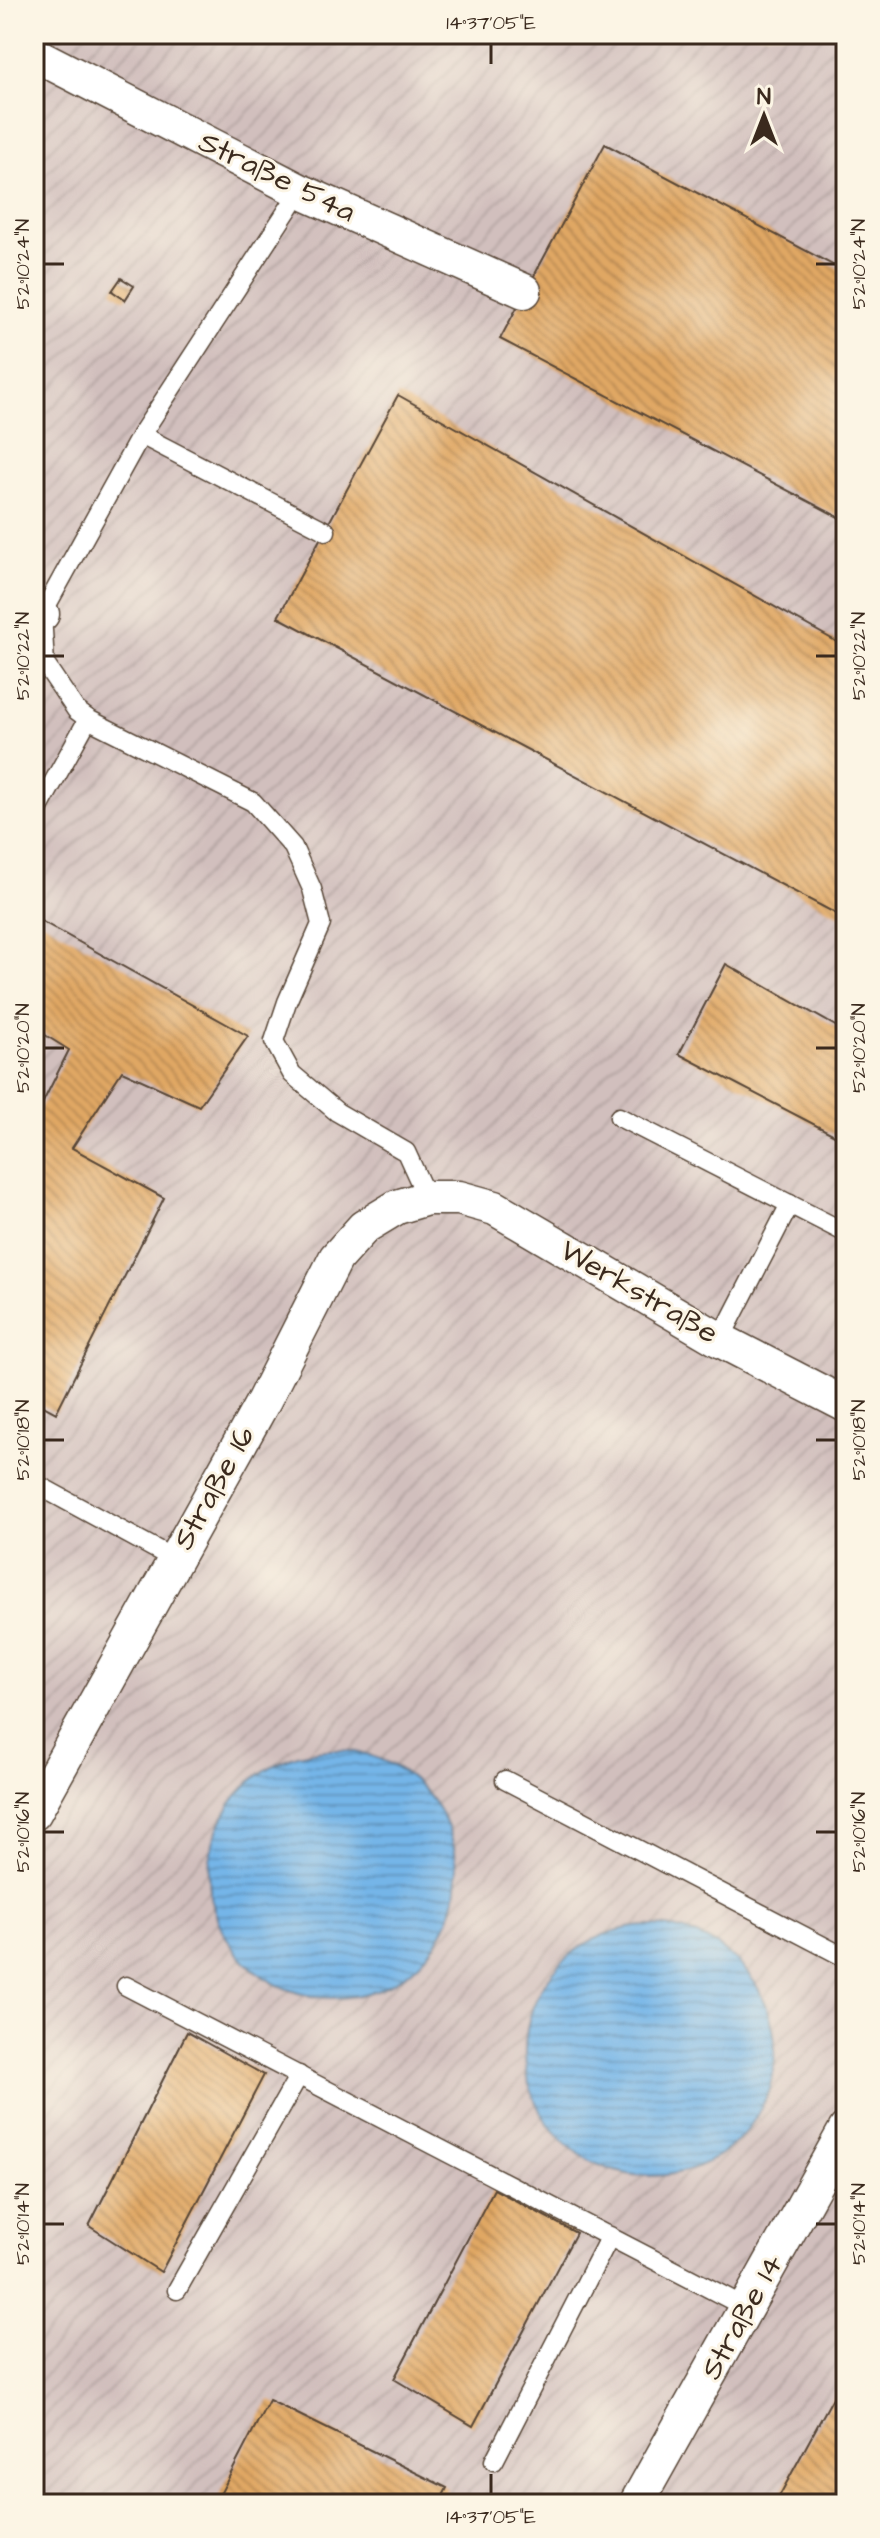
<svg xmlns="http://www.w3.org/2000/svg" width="880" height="2538" font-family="'Architects Daughter',sans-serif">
	<defs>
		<pattern id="industrial-furrows" width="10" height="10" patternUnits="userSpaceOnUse" patternTransform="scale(2)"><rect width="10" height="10" fill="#d1bfbd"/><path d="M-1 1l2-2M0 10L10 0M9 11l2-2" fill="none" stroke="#b4a4a2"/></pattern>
		<pattern id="water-rules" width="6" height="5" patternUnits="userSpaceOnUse" patternTransform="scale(2)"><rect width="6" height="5" fill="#74b5e8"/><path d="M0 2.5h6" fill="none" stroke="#6093bb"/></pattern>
		<pattern id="building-back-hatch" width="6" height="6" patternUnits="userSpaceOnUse" patternTransform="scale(2)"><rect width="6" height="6" fill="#e0a764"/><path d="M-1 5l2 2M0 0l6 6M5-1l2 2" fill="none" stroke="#b78852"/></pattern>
	</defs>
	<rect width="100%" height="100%" fill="#fcf5e5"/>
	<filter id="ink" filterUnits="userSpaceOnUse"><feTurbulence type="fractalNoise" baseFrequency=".0125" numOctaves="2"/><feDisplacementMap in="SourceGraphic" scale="16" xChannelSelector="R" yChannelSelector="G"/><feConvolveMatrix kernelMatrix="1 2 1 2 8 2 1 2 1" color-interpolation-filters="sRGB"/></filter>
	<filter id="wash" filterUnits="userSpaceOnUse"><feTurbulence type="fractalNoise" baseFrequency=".006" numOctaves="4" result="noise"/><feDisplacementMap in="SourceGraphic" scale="32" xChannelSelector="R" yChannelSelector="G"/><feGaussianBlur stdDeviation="1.8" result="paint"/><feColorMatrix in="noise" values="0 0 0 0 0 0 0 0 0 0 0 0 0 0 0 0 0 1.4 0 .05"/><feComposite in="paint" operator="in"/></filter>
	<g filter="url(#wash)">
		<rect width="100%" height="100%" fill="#f3dfc0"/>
		<rect fill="url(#industrial-furrows)" x="34" y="34" width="812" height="2470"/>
		<g fill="url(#water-rules)" stroke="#587083" stroke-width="2">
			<circle cx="333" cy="1874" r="124"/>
			<circle cx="650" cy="2051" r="125"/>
		</g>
		<g id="blocks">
			<g fill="url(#building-back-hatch)">
				<path d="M605 144 846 272V521L500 339Z"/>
				<path d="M121 278 134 286 125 300 112 291Z"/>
				<path d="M398 395 846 647V919L278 617Z"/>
				<path d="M34 917 248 1036 199 1106 122 1071 72 1148 164 1198 56 1413 34 1401V1120L69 1050 34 1028Z"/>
				<path d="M726 964 846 1032V1141L679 1054Z"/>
				<path d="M187 2032 264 2075 161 2272 89 2226Z"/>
				<path d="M494 2189 576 2233 473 2426 394 2379Z"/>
				<path d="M846 2374V2504H775L820 2421Z"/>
				<path d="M269 2400 447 2488 439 2504H215Z"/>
			</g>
		</g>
	</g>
	<g filter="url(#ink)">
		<use href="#blocks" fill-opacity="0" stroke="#574536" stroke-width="2"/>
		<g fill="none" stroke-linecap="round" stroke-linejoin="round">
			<defs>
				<g id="lane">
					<path d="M300 191 141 435 42 614 45 664 76 710 88 719 253 802 293 847 312 889 321 924 287 1002 274 1041 292 1074 337 1112 406 1152 427 1198"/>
					<path d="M141 435 326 531"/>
					<path d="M34 817 88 719"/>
					<path d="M619 1117 846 1233"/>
					<path d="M720 1340 790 1204"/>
					<path d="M34 1483 174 1559"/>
					<path d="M505 1780 846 1958"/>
					<path d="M126 1986 747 2308"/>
					<path d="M177 2290 299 2075"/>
					<path d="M494 2461 610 2236"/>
				</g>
				<g id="street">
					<path d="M34 54 300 191 524 291"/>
					<path d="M34 612 42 614"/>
					<path d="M34 1813 264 1400 336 1258 364 1227 397 1207 427 1198H459L495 1208 720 1340 846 1405"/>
					<path d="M636 2504 846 2129"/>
				</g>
			</defs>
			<use href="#lane" stroke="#574536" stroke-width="21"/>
			<use href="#street" stroke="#574536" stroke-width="37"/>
			<use href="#lane" stroke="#fff" stroke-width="18"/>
			<use href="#street" stroke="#fff" stroke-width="34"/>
		</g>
	</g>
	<path fill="none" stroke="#3b2a1e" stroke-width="3" d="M491 44V64M44 264H64M816 264H836M44 656H64M816 656H836M44 1048H64M816 1048H836M44 1440H64M816 1440H836M44 1832H64M816 1832H836M44 2224H64M816 2224H836M491 2474V2494"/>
	<g text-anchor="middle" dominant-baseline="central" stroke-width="6" stroke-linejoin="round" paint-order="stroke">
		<g font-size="30" fill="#3b2a1e" stroke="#fcf5e5">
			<text transform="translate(277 177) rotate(26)">Straße 54a</text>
			<text transform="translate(639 1292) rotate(30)">Werkstraße</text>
			<text transform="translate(214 1488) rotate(-61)">Straße 16</text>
			<text transform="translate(742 2317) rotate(-61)">Straße 14</text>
		</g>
	</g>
	<rect width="880" height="2538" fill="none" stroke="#fcf5e5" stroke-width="88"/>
	<g transform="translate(764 116)" stroke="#fcf5e5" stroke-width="6" paint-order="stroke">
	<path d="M0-6L14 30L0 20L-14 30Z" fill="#3b2a1e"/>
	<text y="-12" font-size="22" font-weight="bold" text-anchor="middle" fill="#3b2a1e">N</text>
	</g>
	<rect x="44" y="44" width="792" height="2450" fill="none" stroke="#3b2a1e" stroke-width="3"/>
	<g font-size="20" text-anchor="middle" fill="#3b2a1e">
		<text x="491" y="29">14°37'05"E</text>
		<text transform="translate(22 264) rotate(-90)" y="7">52°10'24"N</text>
		<text transform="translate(858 264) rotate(-90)" y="7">52°10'24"N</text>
		<text transform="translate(22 656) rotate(-90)" y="7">52°10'22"N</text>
		<text transform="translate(858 656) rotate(-90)" y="7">52°10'22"N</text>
		<text transform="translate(22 1048) rotate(-90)" y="7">52°10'20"N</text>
		<text transform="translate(858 1048) rotate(-90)" y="7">52°10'20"N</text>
		<text transform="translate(22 1440) rotate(-90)" y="7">52°10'18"N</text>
		<text transform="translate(858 1440) rotate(-90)" y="7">52°10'18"N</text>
		<text transform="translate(22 1832) rotate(-90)" y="7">52°10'16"N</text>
		<text transform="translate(858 1832) rotate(-90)" y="7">52°10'16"N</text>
		<text transform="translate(22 2224) rotate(-90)" y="7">52°10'14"N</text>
		<text transform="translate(858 2224) rotate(-90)" y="7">52°10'14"N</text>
		<text x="491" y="2523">14°37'05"E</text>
	</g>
</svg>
